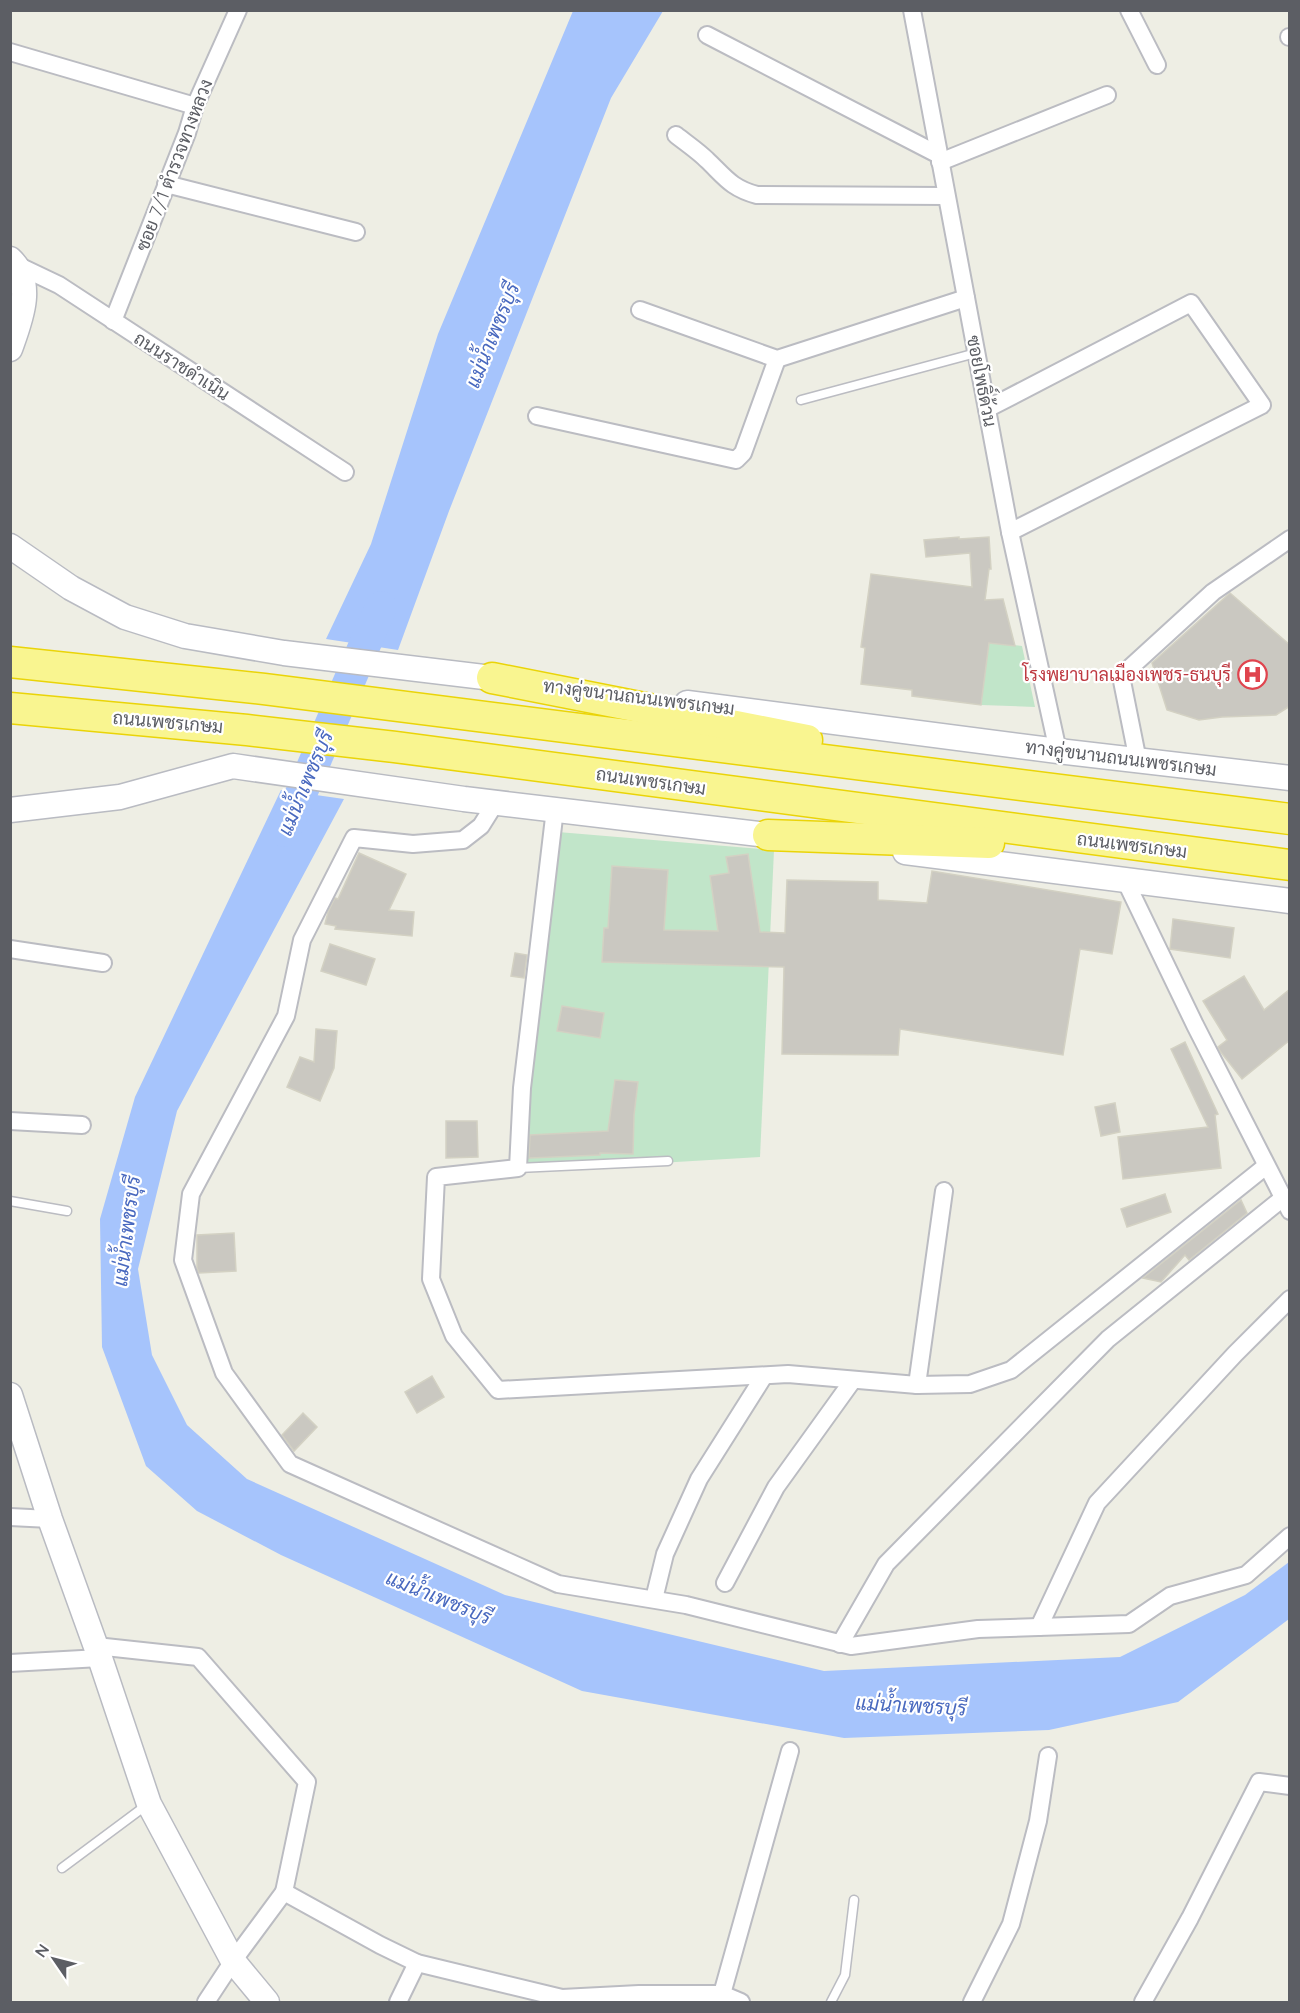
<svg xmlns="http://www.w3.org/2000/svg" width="1300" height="2013" font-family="Quicksand,Sarabun,sans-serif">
	<rect width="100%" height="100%" fill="#eeeee4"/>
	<g fill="#c1e5c9">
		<path d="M994 643 1022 646 1035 707 981 705 989 644Z"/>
		<path d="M546 831 774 850 760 1157 508 1172Z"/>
	</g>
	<g fill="#a6c4fc">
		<path d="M573 11H663L611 98 449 511 398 650 326 639 371 544 438 334Z"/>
		<path d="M281 790 344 799 177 1111 138 1269 152 1355 187 1425 247 1479 505 1595 824 1671 1120 1657 1245 1595 1289 1562V1619L1178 1702 1049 1730 844 1738 582 1691 281 1555 197 1511 146 1466 102 1347 100 1219 135 1097Z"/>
	</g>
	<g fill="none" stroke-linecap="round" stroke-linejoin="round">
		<path stroke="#a6c4fc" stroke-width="32" d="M285 831 381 607"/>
	</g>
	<g fill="#cac8c1" stroke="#d3d1c3" stroke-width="1.5">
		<path d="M959 537V539L989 537 991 569H989L985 600 1003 599 1015 646 989 643 981 705 912 696V690L861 684 865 648 861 647 871 574 972 587 970 553 926 557 924 540Z"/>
		<path d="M1230 593 1290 645V706L1276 715 1222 717 1199 720 1167 710 1152 663Z"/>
		<path d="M359 853 406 874 389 910 414 912 412 936 335 929 336 926 325 924 328 912 335 898 338 899Z"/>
		<path d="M748 854 760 932 785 933 787 880 878 882V900L927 903 932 871 1121 902 1112 954 1080 949 1063 1055 900 1029 898 1055 782 1054 784 967 602 962 604 928H608L612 866 668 870 664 930 718 931 710 876 729 873 726 857Z"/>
		<path d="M1173 919 1234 928 1230 958 1170 949Z"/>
		<path d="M330 944 375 959 366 985 321 971Z"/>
		<path d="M515 953 527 955 524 978 511 976Z"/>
		<path d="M1244 976 1264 1010 1290 989V1040L1242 1079 1220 1051 1218 1047 1227 1040 1203 1001Z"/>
		<path d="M562 1006 604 1013 600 1038 557 1031Z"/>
		<path d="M316 1029 337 1031 334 1068 320 1101 287 1087 300 1057 314 1062Z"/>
		<path d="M1185 1042 1218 1114 1215 1115 1221 1168 1123 1179 1118 1137 1208 1127 1171 1049Z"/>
		<path d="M615 1080 638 1082 634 1115 633 1154 600 1153V1155L529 1158 530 1135 608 1131Z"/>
		<path d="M1115 1103 1120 1132 1101 1136 1095 1107Z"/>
		<path d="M446 1121H477L478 1157 446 1158Z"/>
		<path d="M1165 1194 1171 1212 1127 1227 1121 1209Z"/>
		<path d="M1241 1200 1247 1213 1189 1260 1185 1255 1161 1282 1143 1278Z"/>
		<path d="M234 1233 236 1271 199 1273 197 1268V1235Z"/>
		<path d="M432 1376 444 1397 417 1413 405 1392Z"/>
		<path d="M303 1413 317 1427 294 1451 282 1435Z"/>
	</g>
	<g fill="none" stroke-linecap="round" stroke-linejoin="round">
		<defs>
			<g id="lane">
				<path d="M801 400 976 353"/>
				<path d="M518 1168 668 1161"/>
				<path d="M10 1201 67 1211"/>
				<path d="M62 1868 148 1804"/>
				<path d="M831 2002 845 1975 854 1900"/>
			</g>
			<g id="street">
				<path d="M912 10 1010 532 1058 751"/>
				<path d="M1129 10 1157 65"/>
				<path d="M707 35 939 155"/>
				<path d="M1289 37H1290"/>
				<path d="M10 52 195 106"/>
				<path d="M676 135C686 143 698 151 707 160 725 177 731 188 757 195L946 196"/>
				<path d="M940 162 1107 95"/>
				<path d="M166 184 356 232"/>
				<path d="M17 265 59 285 345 472"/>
				<path d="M640 310 777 359 966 298"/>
				<path d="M113 321 187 133 195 106 238 10"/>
				<path d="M987 409 1191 303 1262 405 1010 532"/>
				<path d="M537 416 736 460 743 453 777 359"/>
				<path d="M1138 761 1121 676 1213 592 1290 539"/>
				<path d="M496 802 481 826 463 840 413 844 354 838 302 940 286 1016 191 1194 183 1260 224 1373 290 1464 558 1584 686 1605 851 1646 978 1629 1129 1624 1170 1596 1246 1575 1290 1536"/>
				<path d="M555 809 522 1088 518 1168 436 1177 431 1279 454 1336 498 1390 788 1374 917 1385 970 1384 1011 1370 1266 1166"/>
				<path d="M1125 880 1195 1025 1290 1211"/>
				<path d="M10 949 103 963"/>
				<path d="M10 1121 82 1125"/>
				<path d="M917 1385 944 1191"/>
				<path d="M10 1517 50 1519"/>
				<path d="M725 1583 776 1487 853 1380"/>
				<path d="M654 1599 665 1554 699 1479 764 1376"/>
				<path d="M1039 1627 1097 1503 1235 1354 1290 1299"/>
				<path d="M840 1644 886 1564 1108 1339 1283 1198"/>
				<path d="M96 1646 198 1657 307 1782 284 1892"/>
				<path d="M10 1663 100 1658"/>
				<path d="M206 2002 233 1961 284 1892 380 1945 417 1963 562 1998 639 1994H722"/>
				<path d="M398 2002 417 1963"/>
				<path d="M741 2002 722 1994 790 1751"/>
				<path d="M972 2002 1011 1924 1038 1821 1048 1756"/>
				<path d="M1143 2002 1190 1918 1259 1782 1290 1786"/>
			</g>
			<g id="secondary">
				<path d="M10 259C36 283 20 321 10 349"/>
				<path d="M10 546 71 588 125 617 185 636 284 653 509 680"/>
				<path d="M687 703 1058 751 1290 778"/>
				<path d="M10 810 120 797 233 766 464 799 784 837"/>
				<path d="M905 852 1290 901"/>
				<path d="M10 1395 50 1519 100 1658 149 1804 233 1961 267 2002"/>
			</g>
			<g id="highway">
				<path d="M10 662 264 689 1290 819"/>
				<path d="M492 678 807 740"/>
				<path d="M10 708 247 730 395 747 1290 865"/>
				<path d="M768 835 989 843"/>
			</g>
		</defs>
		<use href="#lane" stroke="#bbbcc2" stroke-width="11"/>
		<use href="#street" stroke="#bbbcc2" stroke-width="20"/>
		<use href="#secondary" stroke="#b9bbc2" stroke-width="27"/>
		<use href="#highway" stroke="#ead408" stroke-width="33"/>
		<use href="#lane" stroke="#fff" stroke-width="8"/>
		<use href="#street" stroke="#fff" stroke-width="16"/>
		<use href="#secondary" stroke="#fff" stroke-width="24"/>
		<use href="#highway" stroke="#f9f590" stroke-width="30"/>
	</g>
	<defs>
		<symbol id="hospital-ring" viewBox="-11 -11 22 22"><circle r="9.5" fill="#fff" stroke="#e0444e" stroke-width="1.5"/><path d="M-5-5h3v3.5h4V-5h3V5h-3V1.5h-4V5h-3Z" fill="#e0444e"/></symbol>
	</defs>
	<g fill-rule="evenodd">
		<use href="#hospital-ring" x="1236" y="658" width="33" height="33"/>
	</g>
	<g text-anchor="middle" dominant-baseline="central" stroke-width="4.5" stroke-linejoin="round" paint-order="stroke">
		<g font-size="18" fill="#5c5e64" stroke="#fff">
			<text transform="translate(174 165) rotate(-69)">ซอย 7/1 ตำรวจทางหลวง</text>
			<text transform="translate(182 366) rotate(33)">ถนนราชดำเนิน</text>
			<text transform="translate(982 381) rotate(79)">ซอยโพธิ์ด้วน</text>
			<text transform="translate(639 697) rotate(7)">ทางคู่ขนานถนนเพชรเกษม</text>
			<text transform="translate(168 722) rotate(5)">ถนนเพชรเกษม</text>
			<text transform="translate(1121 758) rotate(7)">ทางคู่ขนานถนนเพชรเกษม</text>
			<text transform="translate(651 781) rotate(8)">ถนนเพชรเกษม</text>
			<text transform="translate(1132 845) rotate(7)">ถนนเพชรเกษม</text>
		</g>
		<g font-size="18" fill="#be3a42" stroke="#fff" text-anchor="end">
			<text x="1231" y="674">โรงพยาบาลเมืองเพชร-ธนบุรี</text>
		</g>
		<g font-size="20" font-style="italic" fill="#4969bf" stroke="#fff">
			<text transform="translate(492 335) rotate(-68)">แม่น้ำเพชรบุรี</text>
			<text transform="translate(305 783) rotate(-67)">แม่น้ำเพชรบุรี</text>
			<text transform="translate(126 1231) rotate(-83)">แม่น้ำเพชรบุรี</text>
			<text transform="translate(439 1597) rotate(22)">แม่น้ำเพชรบุรี</text>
			<text transform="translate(911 1705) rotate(3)">แม่น้ำเพชรบุรี</text>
		</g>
	</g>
	<rect width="1300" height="2013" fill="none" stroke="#5c5e64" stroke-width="24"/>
	<g transform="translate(54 1959) rotate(305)" stroke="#ffffff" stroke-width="4.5" paint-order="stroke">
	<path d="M0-4.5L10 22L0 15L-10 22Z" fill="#5c5e64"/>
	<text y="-9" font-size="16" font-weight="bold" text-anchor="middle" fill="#5c5e64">N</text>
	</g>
</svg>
